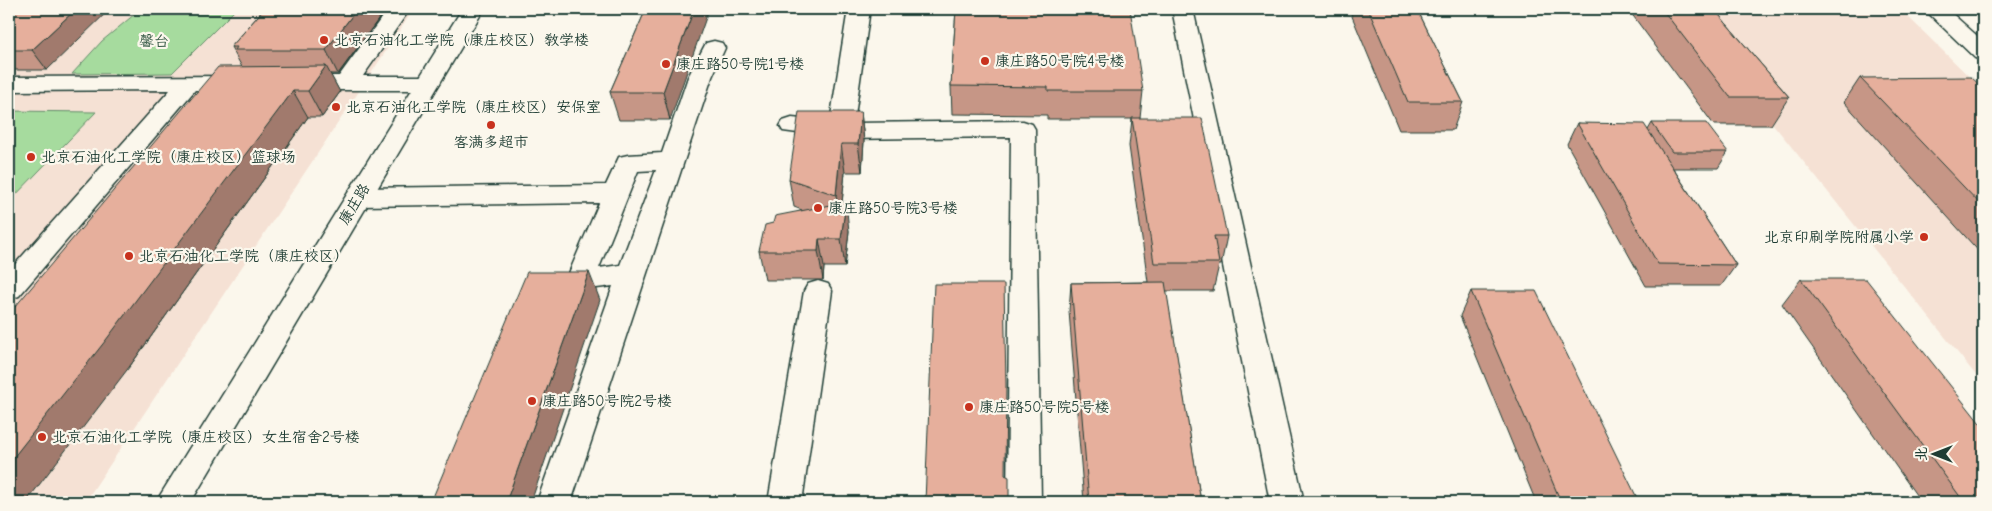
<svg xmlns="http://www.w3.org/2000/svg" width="1992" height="511" font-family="'Comic Neue','LXGW WenKai TC',sans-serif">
	<rect width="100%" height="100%" fill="#fbf7ec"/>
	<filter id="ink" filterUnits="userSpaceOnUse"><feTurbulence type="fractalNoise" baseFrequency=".02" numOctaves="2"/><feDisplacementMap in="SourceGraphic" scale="10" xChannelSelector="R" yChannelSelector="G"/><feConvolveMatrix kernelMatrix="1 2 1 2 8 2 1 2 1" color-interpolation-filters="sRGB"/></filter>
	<g filter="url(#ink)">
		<g fill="#f5e1d4">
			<path d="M9 9H414L85 502H9Z"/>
			<path d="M1680 9H1900L1983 90V384Z"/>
		</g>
		<g fill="#a6db9e" stroke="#628c69">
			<path d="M141 9H234L235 10 172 73 72 74 102 41Z"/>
			<path d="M9 111 96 112 9 202Z"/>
		</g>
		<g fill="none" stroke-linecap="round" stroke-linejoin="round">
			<defs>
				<g id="minor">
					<path d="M388 9H410L363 76H428L436 78 440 83 436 88 428 90H297L289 88 285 83 289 78 297 76H339Z"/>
					<path d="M848 9H870L854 123 1023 121 1032 124 1035 129 1041 502H1007L1011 137 841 139 783 131 780 126 783 121 792 118 830 122Z"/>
					<path d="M1172 9H1193L1304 502H1270Z"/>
					<path d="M714 41 722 43 725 48 712 77 571 502H537L613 286 580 290 570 287 566 280 599 203 359 206 350 203 346 197 350 191 359 188 606 185 619 157 628 155 662 153 688 77 706 43ZM656 170 620 265 599 268 638 171Z"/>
					<path d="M241 76 249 78 253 83 249 88 241 90H195L19 296 9 299V271L170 90 9 91V77Z"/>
					<path d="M818 281 828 284 832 291 802 502H768L804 291 808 284Z"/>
				</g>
				<g id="tertiary">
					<path d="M462 9H484L191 502H156Z"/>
					<path d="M1924 9H1947L1983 41V60L1975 58Z"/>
				</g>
			</defs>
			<use href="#minor" stroke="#1f3d34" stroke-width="3"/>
			<use href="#tertiary" stroke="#1f3d34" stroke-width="3"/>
			<use href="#minor" fill="#fbf7ec" fill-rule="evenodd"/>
			<use href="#tertiary" fill="#fbf7ec" fill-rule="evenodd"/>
		</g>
		<g fill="#c69686" stroke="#1f3d34">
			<path d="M9 9 47 70H9Z"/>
			<path d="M264 9H386L338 74H330L340 92 322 117H308L130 366 242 67 231 47Z"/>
			<path d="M646 9 670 120H619L610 92Z"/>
			<path d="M956 9 1143 91 1140 118 1227 236 1221 265H1219L1213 291H1166L1201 502H1084L1069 311 1071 283 1148 282 1129 146 1132 119H1047V115L952 114 951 86Z"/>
			<path d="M1349 9H1417L1463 102 1453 130H1399Z"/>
			<path d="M1628 9H1714L1789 97 1771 125H1714Z"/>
			<path d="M1860 78 1983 88V256L1844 102Z"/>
			<path d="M861 112 864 141 862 172H845L842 203 849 231 845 267H824L823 280H765L759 251 773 223 802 210 794 207 789 179Z"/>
			<path d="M1577 123 1648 130 1652 123 1728 152 1718 168H1673L1736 265 1721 286H1646L1567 144Z"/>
			<path d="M1801 279 1983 502H1921L1782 304Z"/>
			<path d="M1471 291 1639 502H1536L1460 316Z"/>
		</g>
		<g fill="#a17a6d" stroke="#1f3d34">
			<path d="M76 9H110L47 70 32 50Z"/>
			<path d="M357 9H386L338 74 326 50Z"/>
			<path d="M694 9H709L670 120 663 92Z"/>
			<path d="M326 66 340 92 322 117 308 91Z"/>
			<path d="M293 91 308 117 130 366 26 502H9V463Z"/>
			<path d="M861 112 864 141 862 172 858 144Z"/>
			<path d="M841 144 845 172 840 224 836 195Z"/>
			<path d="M846 202 849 231 845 267 841 239Z"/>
			<path d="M819 239 824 267 823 280 818 251Z"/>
			<path d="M589 272 600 300 531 502H506Z"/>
		</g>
		<g fill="#e6af9c" stroke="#1f3d34">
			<path d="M9 9H76L32 50H9Z"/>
			<path d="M264 9H357L326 50H235L237 47H231Z"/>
			<path d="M646 9H694L663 92H610Z"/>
			<path d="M956 9H1130L1143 91H1048V87L951 86Z"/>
			<path d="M1368 9H1417L1463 102H1408Z"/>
			<path d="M1662 9H1714L1789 97H1730Z"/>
			<path d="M326 66 308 91H293L106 340 9 463V314L218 67Z"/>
			<path d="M1971 77 1983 88V207L1860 78Z"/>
			<path d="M799 112H861L858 144H841L836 195 789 179Z"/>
			<path d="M1132 118H1202L1227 236H1214L1219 263H1154Z"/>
			<path d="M1577 123 1644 124 1736 265 1658 264Z"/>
			<path d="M1652 123H1706L1728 152H1672Z"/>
			<path d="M846 202 841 239H819L818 251H759L765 225 773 223 775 216Z"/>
			<path d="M527 272H589L506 502H431Z"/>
			<path d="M1801 279H1866L1983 427V502H1964Z"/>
			<path d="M1165 282 1201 502H1089L1071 283Z"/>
			<path d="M934 284H1004L1006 385 1005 475 1009 477V502H925Z"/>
			<path d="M1471 291H1536L1639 502H1561Z"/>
		</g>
	</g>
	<g fill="#c8321e" stroke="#fbf7ec" stroke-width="2">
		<circle cx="324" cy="40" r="5"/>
		<circle cx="985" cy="61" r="5"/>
		<circle cx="666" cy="64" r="5"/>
		<circle cx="336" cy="107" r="5"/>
		<circle cx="491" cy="125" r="5"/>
		<circle cx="31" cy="157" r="5"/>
		<circle cx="818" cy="208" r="5"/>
		<circle cx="1924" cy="237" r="5"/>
		<circle cx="129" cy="256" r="5"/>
		<circle cx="532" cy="401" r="5"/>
		<circle cx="969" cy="407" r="5"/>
		<circle cx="42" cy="437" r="5"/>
	</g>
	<g text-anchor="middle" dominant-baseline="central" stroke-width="4.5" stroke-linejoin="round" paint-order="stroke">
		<g font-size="15" fill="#1f3d34" stroke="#fbf7ec" text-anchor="start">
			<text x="334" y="40">北京石油化工学院（康庄校区）教学楼</text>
			<text x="995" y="61">康庄路50号院4号楼</text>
			<text x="676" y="64">康庄路50号院1号楼</text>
			<text x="346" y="107">北京石油化工学院（康庄校区）安保室</text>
			<text x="491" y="142" text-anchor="middle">客满多超市</text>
			<text x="41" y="157">北京石油化工学院（康庄校区）篮球场</text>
			<text x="828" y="208">康庄路50号院3号楼</text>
			<text x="1914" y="237" text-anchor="end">北京印刷学院附属小学</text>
			<text x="139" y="256">北京石油化工学院（康庄校区）</text>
			<text x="542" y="401">康庄路50号院2号楼</text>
			<text x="979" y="407">康庄路50号院5号楼</text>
			<text x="52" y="437">北京石油化工学院（康庄校区）女生宿舍2号楼</text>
		</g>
		<g font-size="15" fill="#3a5d49" stroke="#fbf7ec">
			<text x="154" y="41">馨台</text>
		</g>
		<g font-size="15" fill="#1f3d34" stroke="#fbf7ec">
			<text transform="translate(354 204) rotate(-59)">康庄路</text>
		</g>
	</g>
	<rect width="1992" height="511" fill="none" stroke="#fbf7ec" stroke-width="30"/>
	<rect x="15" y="15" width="1962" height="481" fill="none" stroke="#1f3d34" stroke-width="2" filter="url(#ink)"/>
	<g transform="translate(1934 454) rotate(270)" stroke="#fbf7ec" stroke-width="4" paint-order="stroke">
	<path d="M0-4L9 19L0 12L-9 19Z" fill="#1f3d34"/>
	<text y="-8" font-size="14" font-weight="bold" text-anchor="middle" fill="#1f3d34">北</text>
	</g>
</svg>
